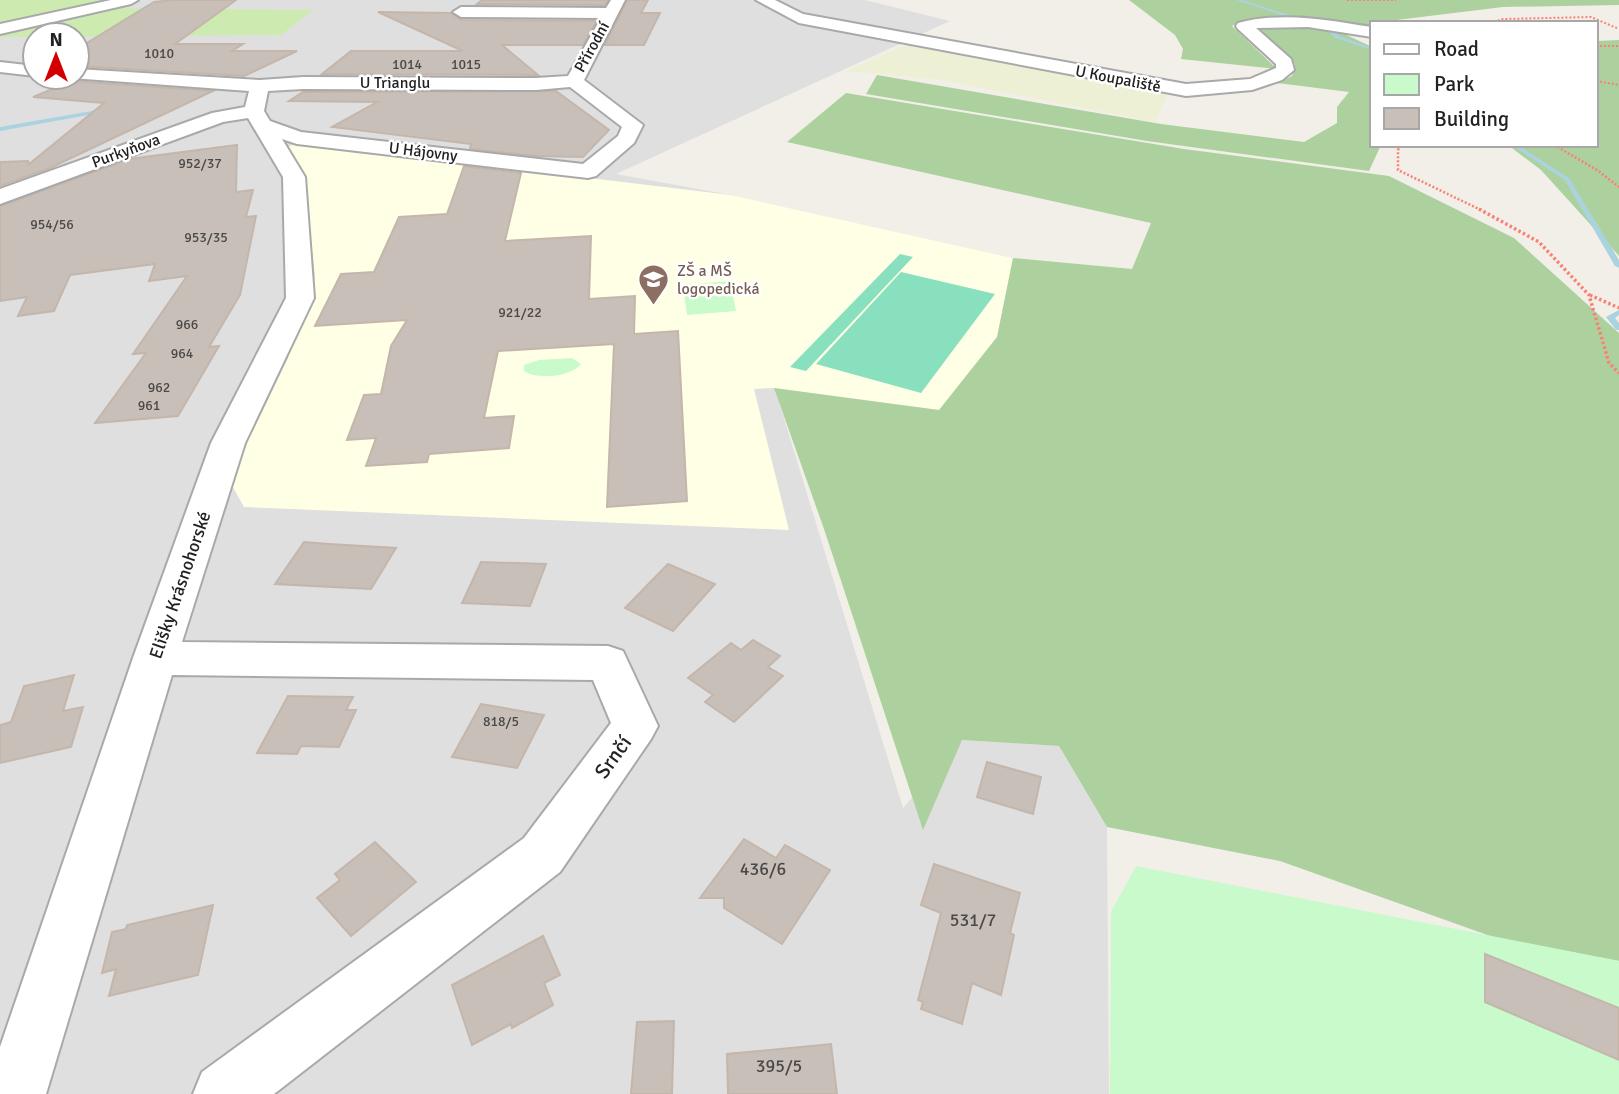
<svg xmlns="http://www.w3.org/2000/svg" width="1619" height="1094" font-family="Signika,sans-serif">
	<rect width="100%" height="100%" fill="#f2efe9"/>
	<path fill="#e0dfdf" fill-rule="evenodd" d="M0 0H865L950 21 616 174 731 195 1013 258 775 389 903 808 962 740 1059 746 1107 827 1109 1094H0ZM35 35H77V77H35Z"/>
	<path fill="#ffffe5" d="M296 143 731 195 1013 258 997 337 939 410 774 388 754 389 789 530 244 507 229 480 288 358 315 277 305 181 286 148Z"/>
	<path fill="#eef0d5" d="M922 44 1122 85 1169 91 1155 122 941 80 845 71 906 45Z"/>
	<g fill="#cdebb0">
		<path d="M0 0H114L0 25Z"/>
		<path d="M112 8 313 10 281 35 0 37V34Z"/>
	</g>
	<g fill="#add19e">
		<path d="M1129 0H1619V5L1503 7 1372 23V31C1340 25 1259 10 1232 26L1277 69 1181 59 1183 49 1175 35Z"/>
		<path d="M1302 25 1334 29 1372 47V145H1381L1369 171 1147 141 866 94 877 75 1161 124 1304 142 1337 123V107L1349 92 1277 83 1292 76 1295 64 1260 33 1257 27Z"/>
		<path d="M1619 40V256L1541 170 1508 145H1596V41Z"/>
		<path d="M846 93 1184 149 1389 176 1514 238 1619 333V961L1493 937 1280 861 1107 827 1059 746 962 740 923 830 824 529 774 388 939 410 997 337 1013 258 1132 269 1151 223 787 142Z"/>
	</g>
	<g fill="#c8facc">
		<path d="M730 281 736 311 687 315 683 285Z"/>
		<path d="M572 358 581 364C571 377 537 380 524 371V365L539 360Z"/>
		<path d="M1136 866 1619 961V1094H1110L1111 912Z"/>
	</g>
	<g fill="#88e0be">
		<path d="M900 254 913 257 806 371 790 367Z"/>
		<path d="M901 272 995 294 921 393 816 364Z"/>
	</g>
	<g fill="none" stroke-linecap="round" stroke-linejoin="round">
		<g fill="#aad3df" fill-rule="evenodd">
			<path d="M1236 0H1242L1307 21 1303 22Z"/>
			<path d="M1321 24 1330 27 1339 36 1372 48V50L1335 38 1326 29 1319 26Z"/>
			<path d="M103 109 105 112 0 131V127Z"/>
			<path d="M1511 145H1518L1569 178 1619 260V268L1615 266 1565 180Z"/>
			<path d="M1619 310V315L1615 318 1619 323V330H1616L1606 317Z"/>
		</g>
	</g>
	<g fill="#c7bfb8" stroke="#c4b6ab" stroke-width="2">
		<path d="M173 0H236L175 44H243L232 51H297L244 76 77 66V49L154 2Z"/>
		<path d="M482 0H608L605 5 477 4Z"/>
		<path d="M627 0H648L641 13H660L644 45H605Z"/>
		<path d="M378 12 451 13 461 20 597 21 583 45H502L538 75 322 74 351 51H463Z"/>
		<path d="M72 81 213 91 50 168 0 186V162L28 161 29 164 104 103 33 97Z"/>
		<path d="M556 91 609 130 583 157 536 156 470 149 471 144 332 127 377 102 289 101 303 92Z"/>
		<path d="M237 145 236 192 253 190 246 217 256 216 240 295 209 347 219 346 178 416 95 423 146 353 133 354 187 276 149 281 155 264 70 275 54 311 18 316 27 297 0 301V206L129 159Z"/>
		<path d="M464 166 521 173 505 241 591 236 589 299 635 296 634 334 678 331 687 501 607 507 614 344 498 351 484 418 514 416 509 448 429 454 427 462 366 466 376 438 347 440 364 395 381 394 391 346 407 320 315 326 341 274 374 272 399 217 447 214Z"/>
		<path d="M304 542 329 544 396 548 371 589 275 584Z"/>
		<path d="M481 562 546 564 530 606 462 603Z"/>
		<path d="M668 564 715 584 673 631 625 608Z"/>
		<path d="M753 640 780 656 768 667 783 676 734 722 705 702 713 695 688 678 731 643 741 650Z"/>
		<path d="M74 675 63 711 83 707 71 747 0 763V725L11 722 24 686Z"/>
		<path d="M288 696 353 697 346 710H356L339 747 301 746 297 754 257 753Z"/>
		<path d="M481 704 544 715 517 768 452 757Z"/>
		<path d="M987 762 1041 777 1033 814 977 797Z"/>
		<path d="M744 839 776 858 785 845 830 870 782 944 724 908V898H700Z"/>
		<path d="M375 842 416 882 351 936 317 898 340 880 335 874Z"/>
		<path d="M934 864 1020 893 1010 933 1014 935 1001 995 972 983 962 1024 921 1009 923 1002 918 1000 941 913 921 905Z"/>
		<path d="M213 905 198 975 109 996 116 969 102 973 112 932 126 929 127 925Z"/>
		<path d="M543 936 560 975 544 983 553 1005 512 1028 511 1024 472 1045 452 985Z"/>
		<path d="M1485 954 1619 1008V1060L1485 1002Z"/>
		<path d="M674 1021 672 1094H631L637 1022Z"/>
		<path d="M831 1044 837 1094H728L727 1054Z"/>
	</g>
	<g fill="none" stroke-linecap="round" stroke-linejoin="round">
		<defs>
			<g id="minor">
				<path d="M111 0H138L131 4 0 34V24Z"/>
				<path d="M611 0H625L584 80 643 125 634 143 596 176 588 178 297 144 282 139 305 177 314 298 245 443 182 642 608 646 623 651 658 726 651 739 560 872 274 1094H193L202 1072 524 838 611 723 593 680 172 675 46 1094H0V1047L133 658 211 443 286 298 283 177 248 118 223 122 0 204V189L212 113 245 107 249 91 71 78 77 77V69L260 80 303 77 536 78 568 76 601 18 461 17 453 12 461 7 606 8ZM570 87 622 127 618 136 583 164 301 132 270 121 264 111 268 91 303 89 536 90Z"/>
				<path d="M756 0H775L803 14 1186 84 1250 79 1276 68V64L1238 29 1236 26 1238 23C1283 11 1328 20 1372 27V37L1308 27 1256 28 1291 59 1294 70 1282 80 1252 90 1186 96 799 23Z"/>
				<path d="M0 62 35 66V76L0 72Z"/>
			</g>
		</defs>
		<use href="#minor" stroke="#a9a9a9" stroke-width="4"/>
		<g stroke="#fa8072" stroke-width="2" stroke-dasharray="2 2" stroke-linecap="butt">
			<path d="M1347 0H1396"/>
			<path d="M1490 23 1503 19 1591 17 1619 29"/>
			<path d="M1596 46H1619"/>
			<path d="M1596 81 1619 85"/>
		</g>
		<g stroke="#fa8072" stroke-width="2.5" stroke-dasharray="2 2" stroke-linecap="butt">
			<path d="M1401 145 1398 150V170L1483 211"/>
			<path d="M1554 145 1597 170 1619 187"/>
		</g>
		<g stroke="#fa8072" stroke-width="3.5" stroke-dasharray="2.5 2.5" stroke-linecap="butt">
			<path d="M1479 209 1539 242 1589 295 1609 363 1619 373"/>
			<path d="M1590 295 1619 308"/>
		</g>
		<use href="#minor" fill="#fff" fill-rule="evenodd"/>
	</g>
	<defs>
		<symbol id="school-pin" viewBox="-11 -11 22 30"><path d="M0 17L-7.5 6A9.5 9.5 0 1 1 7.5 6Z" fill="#8d6e63" stroke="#fff"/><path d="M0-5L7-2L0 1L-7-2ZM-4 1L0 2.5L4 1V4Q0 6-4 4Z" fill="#fff"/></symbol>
	</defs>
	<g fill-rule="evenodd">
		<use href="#school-pin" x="636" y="262" width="35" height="47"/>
	</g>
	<g text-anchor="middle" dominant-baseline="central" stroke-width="5" stroke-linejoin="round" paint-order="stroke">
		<g font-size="14" fill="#4b4948">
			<text x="159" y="53">1010</text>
			<text x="407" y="64">1014</text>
			<text x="466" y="64">1015</text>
			<text x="200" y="163">952/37</text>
			<text x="52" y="224">954/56</text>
			<text x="206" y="237">953/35</text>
			<text x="520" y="312">921/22</text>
			<text x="187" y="324">966</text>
			<text x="182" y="353">964</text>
			<text x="159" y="387">962</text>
			<text x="149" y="405">961</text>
			<text x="501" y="721">818/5</text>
		</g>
		<g font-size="16" fill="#222" stroke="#fff">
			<text transform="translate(592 47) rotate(-61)">Přírodní</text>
			<text transform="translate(1118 79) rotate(11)">U Koupaliště</text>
			<text x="395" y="83">U Trianglu</text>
			<text transform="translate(126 151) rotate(-20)">Purkyňova</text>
			<text transform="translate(423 152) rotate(7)">U Hájovny</text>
		</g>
		<g font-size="16" fill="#785e54" stroke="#fff" text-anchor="start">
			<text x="677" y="271">ZŠ a MŠ<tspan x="677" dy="18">logopedická</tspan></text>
		</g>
		<g font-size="18" fill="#222" stroke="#fff">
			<text transform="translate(180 585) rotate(-71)">Elišky Krásnohorské</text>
		</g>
		<g font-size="18" fill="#4b4948">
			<text x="763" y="869">436/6</text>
			<text x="973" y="920">531/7</text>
			<text x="779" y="1066">395/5</text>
		</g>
		<g font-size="21" fill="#222" stroke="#fff">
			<text transform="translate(613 757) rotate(-54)">Srnčí</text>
		</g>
	</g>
	<rect x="1370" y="21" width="228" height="126" fill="#ffffff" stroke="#a7a7a7" stroke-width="2"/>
	<rect x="1384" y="44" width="35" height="10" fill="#ffffff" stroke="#a7a7a7" stroke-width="2"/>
	<text x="1434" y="56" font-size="21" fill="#222222">Road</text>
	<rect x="1384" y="74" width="35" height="21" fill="#c8facc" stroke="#a7a7a7" stroke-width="2"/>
	<text x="1434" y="91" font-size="21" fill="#222222">Park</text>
	<rect x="1384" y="108" width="35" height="21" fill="#c7bfb8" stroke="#a7a7a7" stroke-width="2"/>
	<text x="1434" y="126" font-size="21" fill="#222222">Building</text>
	<g transform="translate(56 56)"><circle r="33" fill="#ffffff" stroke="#a7a7a7" stroke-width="2"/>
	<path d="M0-5L12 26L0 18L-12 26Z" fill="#d40000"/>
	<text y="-10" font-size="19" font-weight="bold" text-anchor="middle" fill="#222222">N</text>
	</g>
</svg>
